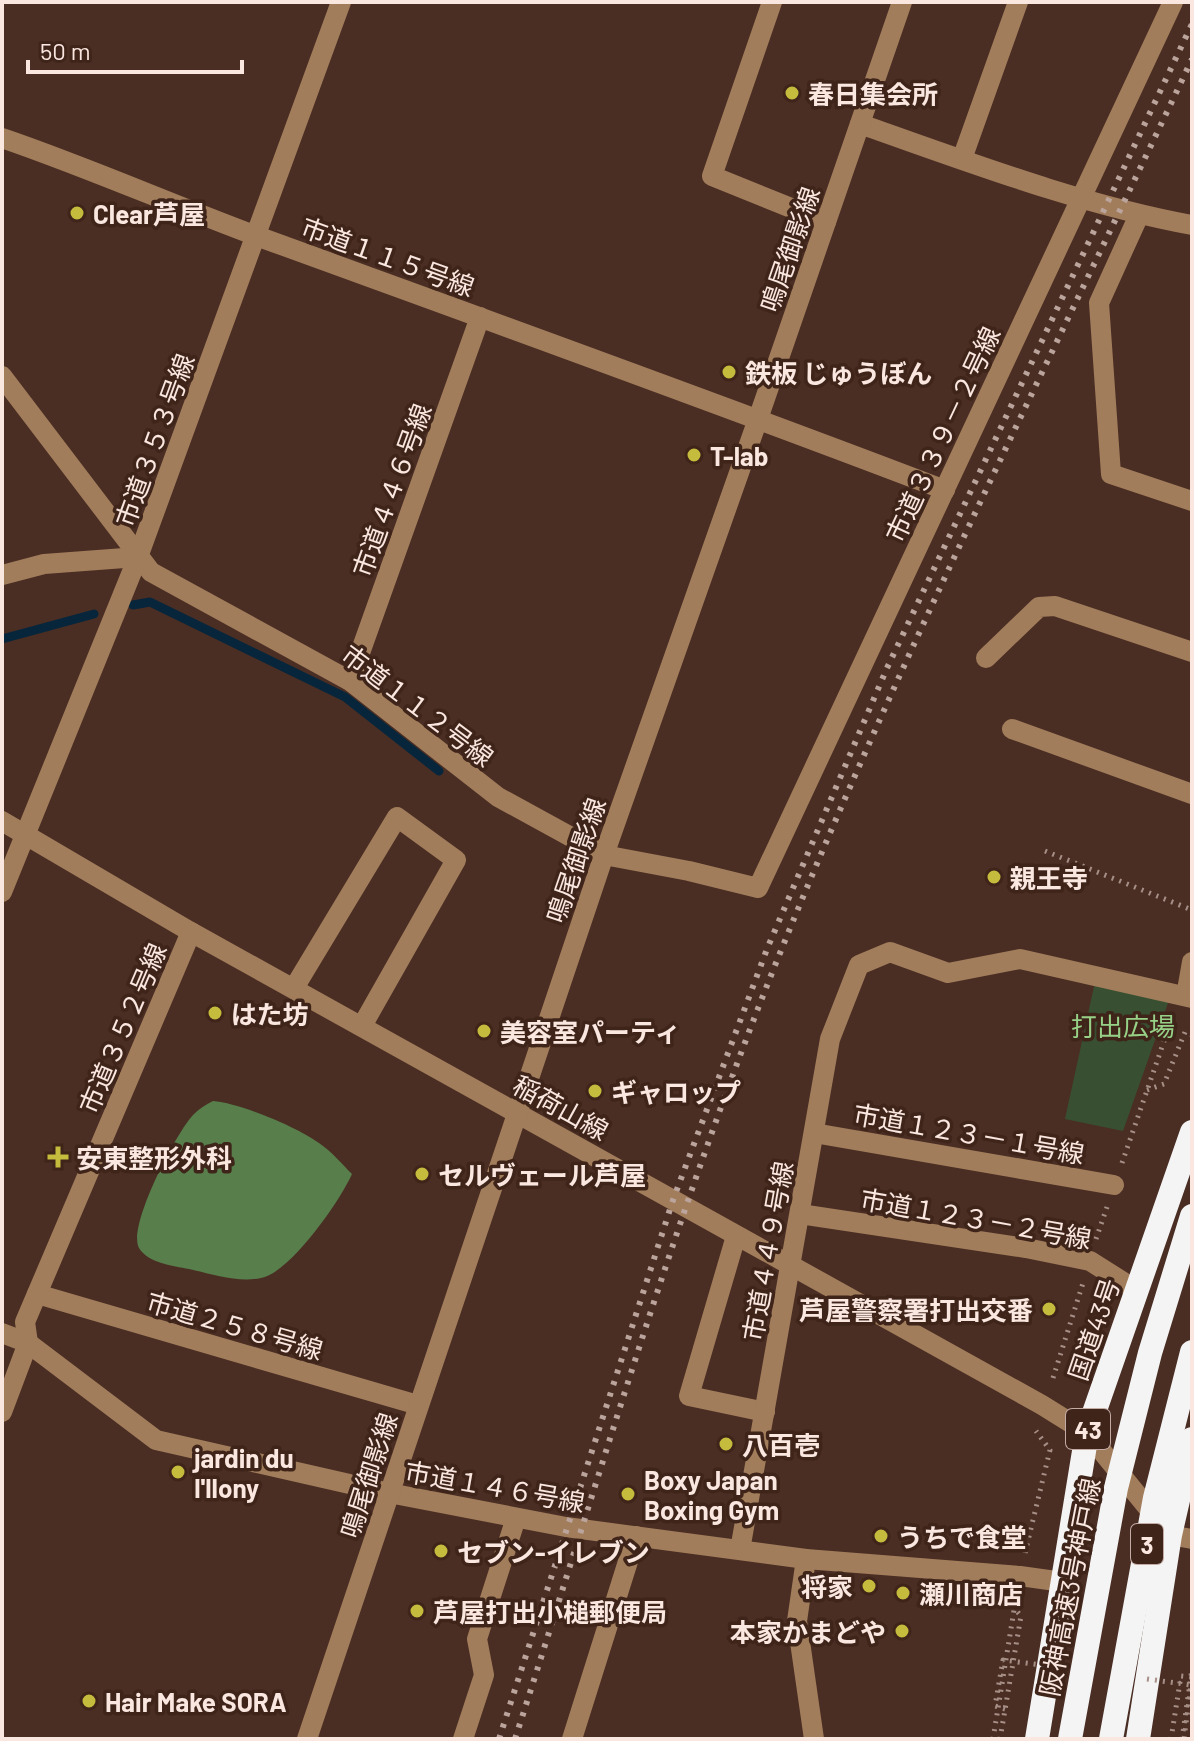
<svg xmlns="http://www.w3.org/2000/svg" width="1194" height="1741" font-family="Barlow,'Noto Sans JP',sans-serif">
	<rect width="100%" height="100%" fill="#4a2e24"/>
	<path fill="#385031" d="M1095 982 1169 1000 1123 1131 1065 1119Z"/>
	<path fill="#577e4b" d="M213 1101C240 1103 297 1127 319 1143 332 1152 341 1163 352 1174 340 1201 290 1273 261 1278 238 1283 212 1274 189 1269 173 1266 148 1263 139 1248 127 1227 176 1133 193 1115 199 1109 205 1105 213 1101Z"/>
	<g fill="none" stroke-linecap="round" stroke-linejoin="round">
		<g stroke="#07263b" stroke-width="9">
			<path d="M133 605 150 602 345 697 439 771"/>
			<path d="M2 639 94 614"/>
		</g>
		<g stroke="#a68f86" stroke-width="5" stroke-dasharray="2 6" stroke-linecap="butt">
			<path d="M1045 851 1192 910"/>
			<path d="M1147 1090 1164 1084 1185 1032 1192 1035"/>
			<path d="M1122 1163 1172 1018"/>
			<path d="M1096 1239 1107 1207"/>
			<path d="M1053 1378 1083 1283"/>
			<path d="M1025 1553 1050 1450 1036 1431"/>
			<path d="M993 1739 1016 1598"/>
			<path d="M1000 1739 1021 1616 1015 1609"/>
			<path d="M1171 1739 1181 1676 1191 1677"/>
			<path d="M1182 1739 1192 1669"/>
		</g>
		<g stroke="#a27d5b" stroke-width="20">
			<path d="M772 2 712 176 826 222"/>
			<path d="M860 124C969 162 1078 204 1192 225"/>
			<path d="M2 138C90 168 175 206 262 238 490 321 718 403 945 490"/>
			<path d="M962 159 1018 2"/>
			<path d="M1139 215 1099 303 1111 474 1192 501"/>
			<path d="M2 376 151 572 350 681 498 797 604 855 689 871 758 888 1173 2"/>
			<path d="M2 575 44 564 138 557"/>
			<path d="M986 658 1039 607 1055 606 1192 652"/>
			<path d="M350 681 480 317"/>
			<path d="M1012 729 1192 794"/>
			<path d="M2 821 191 932 1042 1405 1087 1433 1170 1535 1192 1539"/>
			<path d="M2 892 138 557 341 2"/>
			<path d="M294 988 397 817 456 860 362 1026"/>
			<path d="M1186 996 1192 962"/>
			<path d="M814 1133 1114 1185"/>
			<path d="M800 1214 1026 1248 1090 1261 1136 1290"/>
			<path d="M736 1236 689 1396 765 1412"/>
			<path d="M37 1294 418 1405"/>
			<path d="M2 1333 28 1343 156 1440 389 1493 566 1527 806 1559 1020 1576 1063 1582"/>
			<path d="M2 1412 28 1343 25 1322 191 932"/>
			<path d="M740 1550 830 1039 859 965 890 952 948 973 1020 959 1192 998"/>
			<path d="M806 1559 797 1621 814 1739"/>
			<path d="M307 1739 604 855 758 419 902 2"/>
			<path d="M463 1739 484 1675 477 1639 516 1518"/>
			<path d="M572 1739 636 1536"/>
		</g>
		<g stroke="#f4f4f4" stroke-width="24">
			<path d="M1037 1739 1087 1433 1192 1132"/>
			<path d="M1138 1739 1170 1535 1192 1439"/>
		</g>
		<g stroke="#baa49c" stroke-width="6" stroke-dasharray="4 8" stroke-linecap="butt">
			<path d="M499 1739 673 1200 767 949 887 668 1192 24"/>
			<path d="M515 1739C600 1476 676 1210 780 953 903 649 1052 356 1192 59"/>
		</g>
		<g stroke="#a68f86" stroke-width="5" stroke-dasharray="2 6" stroke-linecap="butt">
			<path d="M1147 1679 1191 1685 1184 1739"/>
			<path d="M1005 1709 995 1706 1003 1660 1057 1667"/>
		</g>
		<g stroke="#f4f4f4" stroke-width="24">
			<path d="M1070 1739 1116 1488 1150 1353 1192 1216"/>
			<path d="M1111 1739 1155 1498 1192 1352"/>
		</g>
	</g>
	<g fill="#c5bc3d" stroke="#3f241a" stroke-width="3">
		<circle cx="792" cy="93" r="8"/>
		<circle cx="77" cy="213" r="8"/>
		<circle cx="729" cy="372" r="8"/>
		<circle cx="694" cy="455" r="8"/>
		<circle cx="994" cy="877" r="8"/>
		<circle cx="215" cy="1013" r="8"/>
		<circle cx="484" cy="1031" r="8"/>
		<circle cx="595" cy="1091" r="8"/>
		<path d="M54 1145h8v8h8v8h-8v8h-8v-8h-8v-8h8z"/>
		<circle cx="422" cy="1174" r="8"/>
		<circle cx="1049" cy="1309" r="8"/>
		<circle cx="726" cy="1444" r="8"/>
		<circle cx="178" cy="1472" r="8"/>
		<circle cx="628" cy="1494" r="8"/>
		<circle cx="881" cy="1536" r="8"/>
		<circle cx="441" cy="1551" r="8"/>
		<circle cx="869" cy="1586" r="8"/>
		<circle cx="903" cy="1593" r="8"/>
		<circle cx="417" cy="1611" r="8"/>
		<circle cx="902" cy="1631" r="8"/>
		<circle cx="89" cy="1701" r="8"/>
	</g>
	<g text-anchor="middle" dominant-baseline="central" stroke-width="7" stroke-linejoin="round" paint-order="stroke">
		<g fill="#3f241a" stroke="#c2aca5" stroke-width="2">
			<rect x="1066" y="1409" width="44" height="40" rx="6"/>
			<rect x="1131" y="1524" width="32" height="40" rx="6"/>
		</g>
		<g font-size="24" font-weight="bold" fill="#fae7e0">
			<text x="1088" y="1429">43</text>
			<text x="1147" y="1544">3</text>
		</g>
		<g font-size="26" font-weight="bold" fill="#fae7e0" stroke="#3f241a" text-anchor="start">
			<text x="808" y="93">春日集会所</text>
			<text x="93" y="213">Clear芦屋</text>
			<text x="745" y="372">鉄板 じゅうぼん</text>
			<text x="710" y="455">T-lab</text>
			<text x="1010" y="877">親王寺</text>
			<text x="231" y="1013">はた坊</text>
			<text x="500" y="1031">美容室パーティ</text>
			<text x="611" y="1091">ギャロップ</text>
			<text x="76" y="1157">安東整形外科</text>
			<text x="438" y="1174">セルヴェール芦屋</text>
			<text x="1033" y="1309" text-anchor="end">芦屋警察署打出交番</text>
			<text x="742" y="1444">八百壱</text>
			<text x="194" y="1457">jardin du<tspan x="194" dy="30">I'llony</tspan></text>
			<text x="644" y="1479">Boxy Japan<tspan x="644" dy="30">Boxing Gym</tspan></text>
			<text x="897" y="1536">うちで食堂</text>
			<text x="457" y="1551">セブン-イレブン</text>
			<text x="853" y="1586" text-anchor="end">将家</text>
			<text x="919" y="1593">瀬川商店</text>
			<text x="433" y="1611">芦屋打出小槌郵便局</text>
			<text x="886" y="1631" text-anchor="end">本家かまどや</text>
			<text x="105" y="1701">Hair Make SORA</text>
		</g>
		<g font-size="26" fill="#fae7e0" stroke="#3f241a">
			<text transform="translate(789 249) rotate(-71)">鳴尾御影線</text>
			<text transform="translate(388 256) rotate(20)">市道１１５号線</text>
			<text transform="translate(942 434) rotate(-65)">市道３３９－２号線</text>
			<text transform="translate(154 440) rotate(-70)">市道３５３号線</text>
			<text transform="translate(391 490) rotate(-70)">市道４４６号線</text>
			<text transform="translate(418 705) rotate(37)">市道１１２号線</text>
			<text transform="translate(575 860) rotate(-71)">鳴尾御影線</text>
			<text transform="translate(122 1028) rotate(-67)">市道３５２号線</text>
			<text transform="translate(561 1107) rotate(29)">稲荷山線</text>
			<text transform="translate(969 1133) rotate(10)">市道１２３－１号線</text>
			<text transform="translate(976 1218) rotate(10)">市道１２３－２号線</text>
			<text transform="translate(767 1251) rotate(-80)">市道４４９号線</text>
			<text transform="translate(235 1325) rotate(16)">市道２５８号線</text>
			<text transform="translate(1093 1329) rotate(-71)">国道43号</text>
			<text transform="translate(368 1475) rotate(-72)">鳴尾御影線</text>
			<text transform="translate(495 1486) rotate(10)">市道１４６号線</text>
			<text transform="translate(1069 1587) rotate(-79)">阪神高速3号神戸線</text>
		</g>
		<g font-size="26" fill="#97d187" stroke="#3f241a">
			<text x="1123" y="1025">打出広場</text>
		</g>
	</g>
	<rect width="1194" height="1741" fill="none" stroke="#fae7e0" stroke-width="8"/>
	<path d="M28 60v12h214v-12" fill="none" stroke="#fae7e0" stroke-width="4"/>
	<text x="40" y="60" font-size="24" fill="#fae7e0" stroke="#3f241a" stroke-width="6" paint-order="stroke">50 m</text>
</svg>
